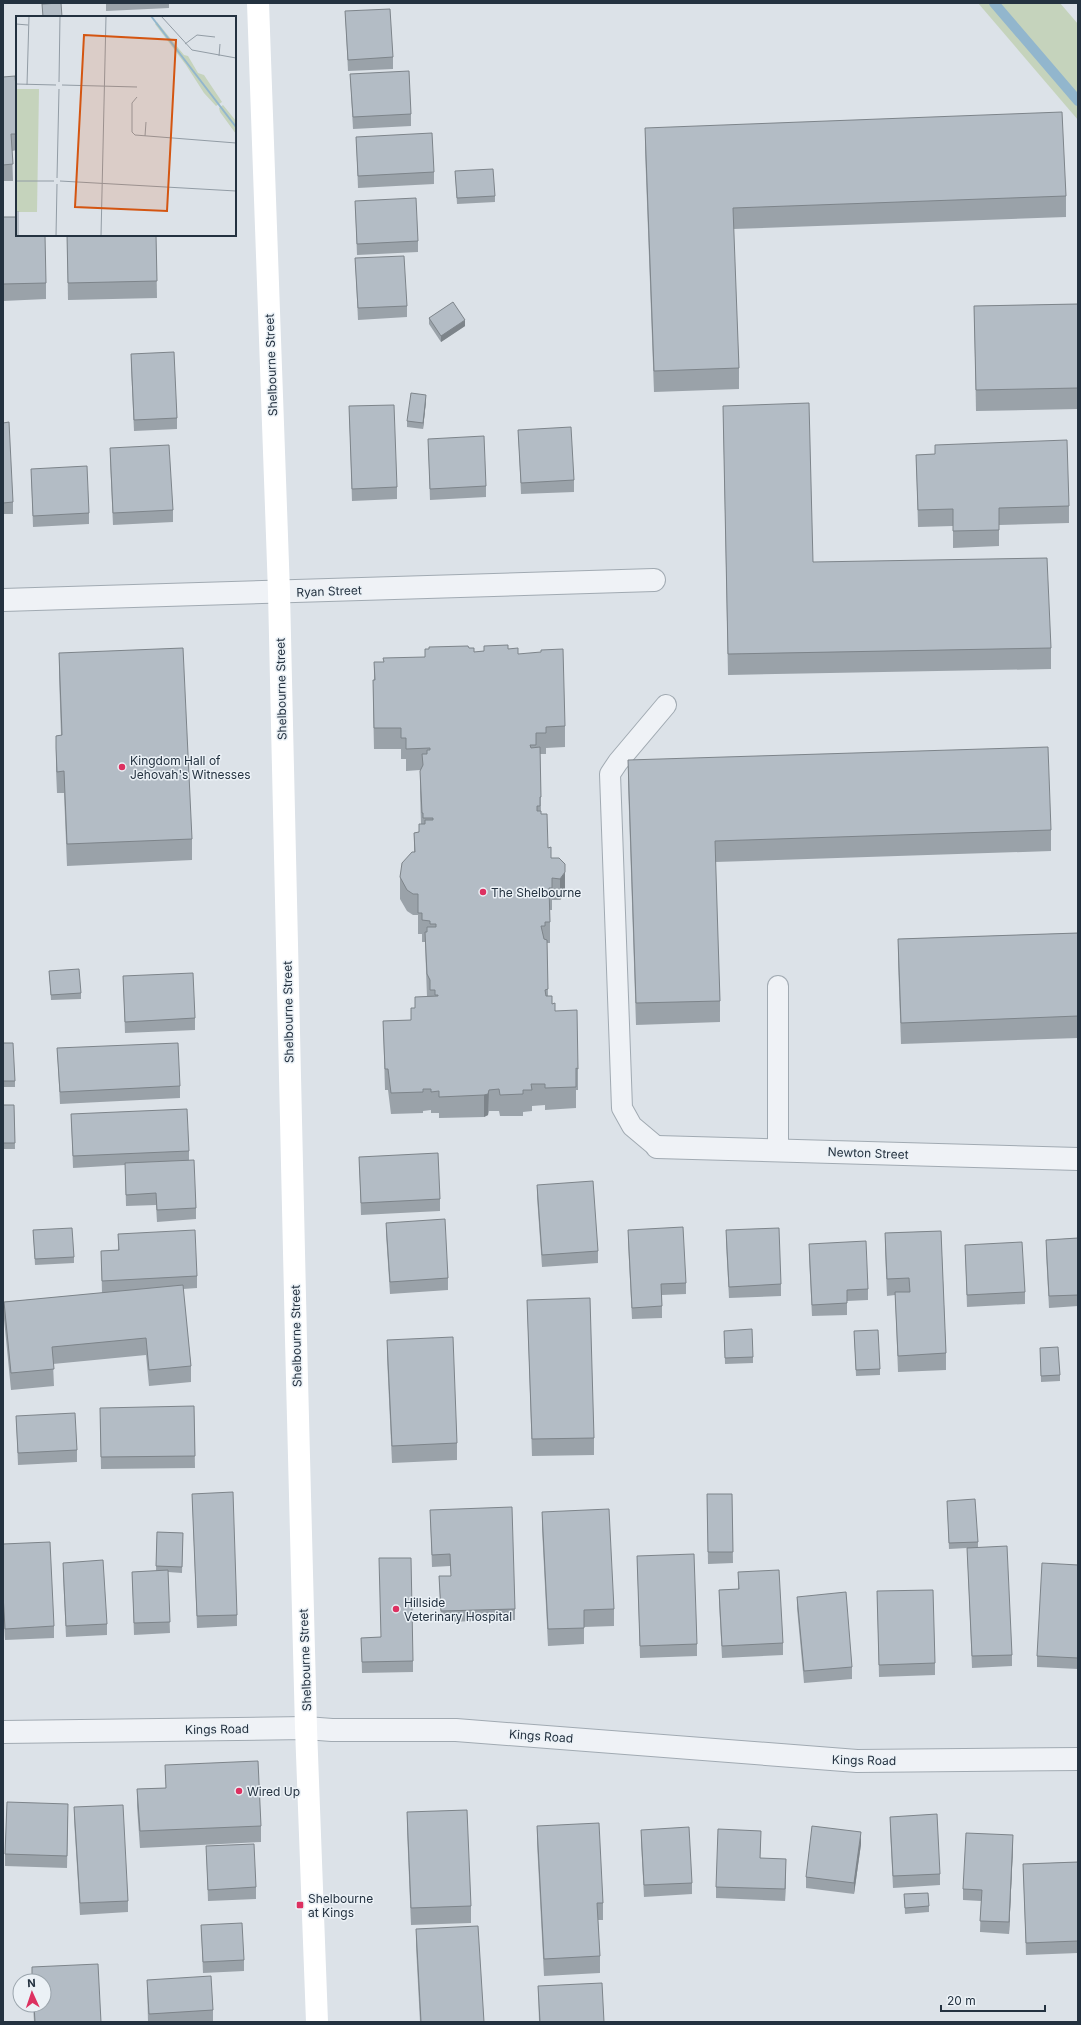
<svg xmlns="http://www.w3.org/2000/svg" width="1081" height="2025" font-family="Inter,sans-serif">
	<rect width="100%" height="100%" fill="#dce2e8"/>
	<path fill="#c5d3bc" d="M978 3H1060L1078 24V120Z"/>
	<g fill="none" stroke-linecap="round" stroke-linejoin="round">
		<path stroke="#92b6cd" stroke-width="10" d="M994 3 1078 101"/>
		<defs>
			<g id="service">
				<path d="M778 986V1150"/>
				<path d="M657 1147 632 1126 622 1108 610 774 618 762 666 705"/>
			</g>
			<g id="minor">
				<path d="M3 600 654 580"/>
				<path d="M657 1147 1078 1159"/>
				<path d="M3 1732 306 1728 332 1730H456L857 1761 1078 1759"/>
			</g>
		</defs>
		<use href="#service" stroke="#a1aab2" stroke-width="22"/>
		<use href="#minor" stroke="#a1aab2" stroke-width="24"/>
		<use href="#service" stroke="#eff2f6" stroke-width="20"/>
		<use href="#minor" stroke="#eff2f6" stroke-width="22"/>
		<path stroke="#fff" stroke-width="22" d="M258 3 279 592 296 1340 306 1728 317 2022"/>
	</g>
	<g fill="#9aa2a9">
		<path d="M106 3H169V8L106 11Z"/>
		<path d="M345 11 393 57V69L348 71Z"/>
		<path d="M350 74 411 114V126L353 129Z"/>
		<path d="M3 77 17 98V150L12 151 13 181H3Z"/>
		<path d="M645 128 1066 196V217L733 229 739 368V389L654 392 645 149Z"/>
		<path d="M356 137 434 172V184L358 188Z"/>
		<path d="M455 171 495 196V202L457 204Z"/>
		<path d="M355 201 418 241V252L357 255Z"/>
		<path d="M3 217 46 283V299L3 301Z"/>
		<path d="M67 235H156L157 298 68 300Z"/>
		<path d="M355 258 407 306V317L358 320Z"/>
		<path d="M1078 304V409L976 411 974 306Z"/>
		<path d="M429 318 465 326 441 342 429 324Z"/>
		<path d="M131 354 177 418V429L134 431 131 366Z"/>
		<path d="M426 401 423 429 407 427V421Z"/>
		<path d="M349 406 397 487V499L352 501Z"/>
		<path d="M723 406 813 562 1051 648V669L728 675Z"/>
		<path d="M3 423 13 502V514H3Z"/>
		<path d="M518 430 574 480V492L521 494Z"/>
		<path d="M428 439 486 486V497L430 500Z"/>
		<path d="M935 445 1069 506V523L999 525V546L953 548V526L918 527 916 455 935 454Z"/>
		<path d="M110 448 173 510V522L113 525 110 459Z"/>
		<path d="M31 469 89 513V524L33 527Z"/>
		<path d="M469 648 474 652 508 649 518 654 565 726V747L546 748V754H540L541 814 548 848 551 858H559L565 893 560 900H552V910H550V943H547L548 996 552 1004 555 1011 578 1069V1090H576V1108L545 1110V1105L532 1106V1111L523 1112V1116H500L499 1111H489L488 1115 484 1117 439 1118V1113H431V1110L423 1111V1113L391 1114 388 1090H385L383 1021 411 1020 415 1008 427 997 425 942H422V934H418V915H413L407 911 400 899V877L414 852V833L419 832 421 824 420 792V770L406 771V759H401V749H374L373 701V680H374V662H383L425 657Z"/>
		<path d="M59 653 192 839V860L67 866 64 793H57L56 770V736L61 735 59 674Z"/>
		<path d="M628 760 1051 830V851L715 862 720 1001V1022L636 1025 628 782Z"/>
		<path d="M1078 933V1038L901 1044 898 961V939Z"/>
		<path d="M49 971 81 993V999L51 1000Z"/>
		<path d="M123 976 195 1018V1030L125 1033Z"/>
		<path d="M3 1043 15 1081V1087H3Z"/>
		<path d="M57 1048 180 1086V1098L60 1104Z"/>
		<path d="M3 1105H14L15 1149H3Z"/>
		<path d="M71 1114 189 1151V1160L196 1208V1219L157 1222 156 1205 126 1206 125 1165 73 1168Z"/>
		<path d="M359 1157 440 1199V1211L361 1215Z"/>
		<path d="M537 1185 598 1251V1263L542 1267 537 1197Z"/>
		<path d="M386 1223 448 1278V1290L390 1294 386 1234Z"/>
		<path d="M33 1230 74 1257V1263L35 1265Z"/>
		<path d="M628 1230 686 1283V1294L662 1295V1318L632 1319 628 1242Z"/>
		<path d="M726 1230 781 1284V1296L729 1298 726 1242Z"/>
		<path d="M941 1231 946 1353V1370L898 1372 895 1295 887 1296 885 1250V1233Z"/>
		<path d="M118 1234 197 1276V1288L183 1289 191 1366V1382L149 1386 146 1355 53 1364 54 1386 11 1390 4 1319V1302L102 1293 101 1251 118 1250Z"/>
		<path d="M1078 1238V1306L1049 1308 1046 1252V1240Z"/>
		<path d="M809 1244 868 1289V1300L847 1301V1315L812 1316 809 1256Z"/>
		<path d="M965 1245 1025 1292V1304L967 1307Z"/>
		<path d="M527 1300 594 1438V1455L532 1456Z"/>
		<path d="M724 1331 753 1357V1363L725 1364Z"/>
		<path d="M854 1331 880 1369V1375L856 1376Z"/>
		<path d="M387 1340 457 1443V1460L392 1463 387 1357Z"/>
		<path d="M1040 1348 1060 1375V1381L1041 1382Z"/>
		<path d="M194 1406 195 1468 101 1469 100 1419Z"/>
		<path d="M16 1416 77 1450V1462L18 1465Z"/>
		<path d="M192 1494 237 1615V1626L197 1628Z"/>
		<path d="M707 1494H732L733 1563 708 1564Z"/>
		<path d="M947 1501 978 1542V1548L1012 1655V1666L972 1668 967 1548 949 1549Z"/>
		<path d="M430 1510 515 1609V1620L441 1622 439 1576H451L450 1566 432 1567Z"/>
		<path d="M542 1512 614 1609V1626L584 1627V1644L548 1646 542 1528Z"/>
		<path d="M157 1532 183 1533 182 1573 168 1572 170 1633 134 1635 132 1572 156 1571Z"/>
		<path d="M3 1544 54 1626V1638L5 1640 3 1605Z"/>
		<path d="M637 1556 697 1644V1656L640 1658Z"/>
		<path d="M63 1563 107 1624V1635L66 1637 63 1574Z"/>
		<path d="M1078 1565V1669L1037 1667V1656Z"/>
		<path d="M738 1572 783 1643V1655L722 1658 719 1602V1590L738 1589Z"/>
		<path d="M877 1591 935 1663V1675L879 1677Z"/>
		<path d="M797 1597 852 1667V1679L804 1683 797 1608Z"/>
		<path d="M381 1637 413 1661V1672L362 1673 361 1638Z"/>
		<path d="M165 1765 261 1826V1842L140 1848 137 1806V1789L166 1788Z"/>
		<path d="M74 1807 128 1901V1912L80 1915 74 1819Z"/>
		<path d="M407 1812 471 1906V1923L411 1925 407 1829Z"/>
		<path d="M68 1816 67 1868 5 1866V1854Z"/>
		<path d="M890 1817 940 1874V1885L893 1888 890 1828Z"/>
		<path d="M537 1826 603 1903V1920H598L600 1956V1973L544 1976 537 1843Z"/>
		<path d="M641 1830 692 1883V1894L644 1897 641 1842Z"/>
		<path d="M761 1843 760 1858 786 1870 785 1901 716 1898V1887Z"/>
		<path d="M861 1844 854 1894 806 1888V1877Z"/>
		<path d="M206 1846 256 1887V1899L208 1901Z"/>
		<path d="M1013 1847 1009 1934 980 1932 981 1901 963 1900V1889Z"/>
		<path d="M1078 1862V1953L1026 1955 1023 1864Z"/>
		<path d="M904 1894 929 1906V1912L905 1914Z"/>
		<path d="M201 1925 244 1960V1971L203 1973Z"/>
		<path d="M416 1929 484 2022H420L416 1946Z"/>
		<path d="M32 1967 101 2022H34L33 2005H44V1981H32Z"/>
		<path d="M147 1980 213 2010V2022H148Z"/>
		<path d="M538 1986 604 2022H539Z"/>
	</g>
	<g fill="#7d848a">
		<path d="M465 320V326L441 342V336Z"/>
		<path d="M426 395V401L423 429V423Z"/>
		<path d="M565 872V893L560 900V879Z"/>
		<path d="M489 1090 488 1115 484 1117V1095Z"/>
		<path d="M861 1832V1844L854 1894V1883Z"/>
		<path d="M1013 1835V1847L1009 1934V1922Z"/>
		<path d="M786 1859V1870L785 1901V1889Z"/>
	</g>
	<g fill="#b3bcc5" stroke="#7d848a">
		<path d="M61 3 62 17H43L42 4Z"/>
		<path d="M390 9 393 57 348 60 345 11Z"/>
		<path d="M409 71 411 114 353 117 350 74Z"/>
		<path d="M15 76 17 98V134H11L13 164 3 165V77Z"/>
		<path d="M1062 112 1066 196 733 208 739 368 654 371 645 128Z"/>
		<path d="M432 133 434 172 358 176 356 137Z"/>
		<path d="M493 169 495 196 457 198 455 171Z"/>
		<path d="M416 198 418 241 357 244 355 201Z"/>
		<path d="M3 217H17V235H45L46 283 3 284Z"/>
		<path d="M67 235H156L157 281 68 283Z"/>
		<path d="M404 256 407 306 358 308 355 258Z"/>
		<path d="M453 302 465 320 441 336 429 318Z"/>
		<path d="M1078 304V388L976 390 974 306Z"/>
		<path d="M174 352 177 418 134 420 131 354Z"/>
		<path d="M411 393 426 395 423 423 407 421Z"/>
		<path d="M809 403 813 562 1047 558 1051 648 728 654 723 406Z"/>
		<path d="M394 405 397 487 352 489 349 406Z"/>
		<path d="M9 422 13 502 3 503V423Z"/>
		<path d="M571 427 574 480 521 483 518 430Z"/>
		<path d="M484 436 486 486 430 489 428 439Z"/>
		<path d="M1067 440 1069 506 999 508V530L953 531V509L918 510 916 455 935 454V445Z"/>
		<path d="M169 445 173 510 113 513 110 448Z"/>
		<path d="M87 466 89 513 33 516 31 469Z"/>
		<path d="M508 645V649L518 648V654L541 652V650L563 649 565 726 546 727V733H536V745H530L531 748 540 747 541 797H540V806H537V811H541V814H547L548 848 551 847V858H559L565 864V872L560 879 552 878V888H549L550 922H545V926H541L544 939 547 940 548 989 545 990 546 996H552V1004L555 1003V1011L577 1010 578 1069 576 1068V1087L545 1088V1084H531L532 1090H523V1094L500 1095 499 1089 489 1090 488 1094 484 1095 439 1097V1091L431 1092V1089H423V1092L391 1093 388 1069H385L383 1021 411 1020V1008H415V997L438 996V995H435V990H430V980L427 974 425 932H427V927H436V924H430V921L422 920V913H418V894H413L407 890 400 877 402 863 412 852H415L414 833 419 832V824H425V820H433V818H423V813H422L420 771 423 765 422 754H427V750H430V748L406 749V738H401V728H374L373 680H375L374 662H384L383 658 425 657V649H429V647L468 646 469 648H474V652L484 651V646Z"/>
		<path d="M183 648 192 839 67 844 64 771 57 772 56 748V736L62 735 59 653Z"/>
		<path d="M1048 747 1051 830 715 841 720 1001 636 1003 628 760Z"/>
		<path d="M1078 933V1016L901 1023 898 939Z"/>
		<path d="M79 969 81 993 51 995 49 971Z"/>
		<path d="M193 973 195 1018 125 1022 123 976Z"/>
		<path d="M3 1043H13L15 1081H3Z"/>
		<path d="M178 1043 180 1086 60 1092 57 1048Z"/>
		<path d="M3 1105H14L15 1143H3Z"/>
		<path d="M187 1109 189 1151 73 1156 71 1114Z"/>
		<path d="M438 1153 440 1199 361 1203 359 1157Z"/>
		<path d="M194 1160 196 1208 157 1210 156 1193 126 1195 125 1163Z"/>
		<path d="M593 1181 598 1251 542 1255 537 1185Z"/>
		<path d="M445 1219 448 1278 390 1282 386 1223Z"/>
		<path d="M683 1227 686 1283 661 1284 662 1306 632 1308 628 1230Z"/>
		<path d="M72 1228 74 1257 35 1259 33 1230Z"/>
		<path d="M779 1228 781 1284 729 1287 726 1230Z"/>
		<path d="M195 1230 197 1276 102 1281 101 1251 119 1250 118 1234Z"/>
		<path d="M941 1231 946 1353 898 1356 895 1292H910L909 1278 887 1279 885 1233Z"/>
		<path d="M1078 1238V1295L1049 1296 1046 1240Z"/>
		<path d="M866 1241 868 1289 847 1290V1303L812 1305 809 1244Z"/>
		<path d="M1022 1242 1025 1292 967 1295 965 1245Z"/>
		<path d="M183 1285 191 1366 149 1370 146 1338 52 1347 54 1369 11 1373 4 1302Z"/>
		<path d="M590 1298 594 1438 532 1439 527 1300Z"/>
		<path d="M752 1329 753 1357 725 1358 724 1331Z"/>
		<path d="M878 1330 880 1369 856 1370 854 1331Z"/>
		<path d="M453 1337 457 1443 392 1446 387 1340Z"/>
		<path d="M1058 1347 1060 1375 1041 1376 1040 1348Z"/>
		<path d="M194 1406 195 1456 101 1457 100 1408Z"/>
		<path d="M75 1413 77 1450 18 1453 16 1416Z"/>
		<path d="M233 1492 237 1615 197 1616 192 1494Z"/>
		<path d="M707 1494H732L733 1552H708Z"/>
		<path d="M975 1499 978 1542 949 1543 947 1501Z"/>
		<path d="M512 1507 515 1609 441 1611 439 1576H451L450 1554 432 1555 430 1510Z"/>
		<path d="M609 1509 614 1609 584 1610V1628L548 1629 542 1512Z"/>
		<path d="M157 1532 183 1533 182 1567 156 1566Z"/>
		<path d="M50 1542 54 1626 5 1629 3 1594V1544Z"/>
		<path d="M1007 1546 1012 1655 972 1656 967 1548Z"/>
		<path d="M694 1554 697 1644 640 1646 637 1556Z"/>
		<path d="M379 1558H411L413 1661 362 1662 361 1638 381 1637Z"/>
		<path d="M103 1560 107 1624 66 1626 63 1563Z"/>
		<path d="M1042 1563 1078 1565V1658L1037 1656Z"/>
		<path d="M168 1570 170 1622 134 1623 132 1572Z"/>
		<path d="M779 1570 783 1643 722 1646 719 1590 739 1589 738 1572Z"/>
		<path d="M933 1590 935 1663 879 1665 877 1591Z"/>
		<path d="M846 1592 852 1667 804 1671 797 1597Z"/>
		<path d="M258 1761 261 1826 140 1831 137 1789 166 1788 165 1765Z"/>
		<path d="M7 1802 68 1804 67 1856 5 1854Z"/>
		<path d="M123 1805 128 1901 80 1903 74 1807Z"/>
		<path d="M467 1810 471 1906 411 1908 407 1812Z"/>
		<path d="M937 1814 940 1874 893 1876 890 1817Z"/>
		<path d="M599 1823 603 1903H597L600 1956 544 1959 537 1826Z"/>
		<path d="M812 1826 861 1832 854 1883 806 1877Z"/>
		<path d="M689 1827 692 1883 644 1885 641 1830Z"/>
		<path d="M718 1829 761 1831 760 1858 786 1859 785 1889 716 1887Z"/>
		<path d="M966 1833 1013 1835 1009 1922 980 1921 982 1890 963 1889Z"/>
		<path d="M254 1844 256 1887 208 1890 206 1846Z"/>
		<path d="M1078 1862V1941L1026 1943 1023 1864Z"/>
		<path d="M928 1893 929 1906 905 1908 904 1894Z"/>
		<path d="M242 1923 244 1960 203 1962 201 1925Z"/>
		<path d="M478 1926 484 2022H421L416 1929Z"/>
		<path d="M98 1964 101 2022H35L34 2005H44V1981H32V1967Z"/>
		<path d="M211 1976 213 2010 149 2014 147 1980Z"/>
		<path d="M602 1983 604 2022H540L538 1986Z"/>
	</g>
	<g fill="#dd3161" stroke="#ebf1f6" stroke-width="1.5">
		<circle cx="122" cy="767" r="4"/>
		<circle cx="483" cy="892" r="4"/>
		<circle cx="396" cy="1609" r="4"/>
		<circle cx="239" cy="1791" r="4"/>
		<rect x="296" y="1901" width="8" height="8" rx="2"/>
	</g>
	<g text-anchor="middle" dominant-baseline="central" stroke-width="3" stroke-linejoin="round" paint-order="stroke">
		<g font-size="12" fill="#243240" stroke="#ebf1f6">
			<text transform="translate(271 365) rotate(-92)">Shelbourne Street</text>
			<text transform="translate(329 591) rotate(-2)">Ryan Street</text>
			<text transform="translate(281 689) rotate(-91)">Shelbourne Street</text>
			<text transform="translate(288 1012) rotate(-91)">Shelbourne Street</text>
			<text transform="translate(868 1153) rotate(2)">Newton Street</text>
			<text transform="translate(296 1336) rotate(-91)">Shelbourne Street</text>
			<text transform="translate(305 1660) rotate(-92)">Shelbourne Street</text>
			<text transform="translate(217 1729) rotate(-1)">Kings Road</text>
			<text transform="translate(541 1736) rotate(4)">Kings Road</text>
			<text transform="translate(864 1760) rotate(1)">Kings Road</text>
		</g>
		<g font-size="12" fill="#243240" stroke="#ebf1f6" text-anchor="start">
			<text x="130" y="760">Kingdom Hall of<tspan x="130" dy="14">Jehovah's Witnesses</tspan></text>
			<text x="491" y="892">The Shelbourne</text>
			<text x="404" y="1602">Hillside<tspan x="404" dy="14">Veterinary Hospital</tspan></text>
			<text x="247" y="1791">Wired Up</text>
			<text x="308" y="1898">Shelbourne<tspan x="308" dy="14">at Kings</tspan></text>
		</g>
	</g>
	<g transform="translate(16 16)">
		<rect width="220" height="220" fill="#dce2e8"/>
		<path d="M141 6 168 39 172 40 182 57 188 59 206 86 200 90 188 77 170 49 139 8ZM0 73H23L21 196H0ZM207 89 220 105V118L204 96 203 92Z" fill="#c5d3bc"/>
		<path fill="none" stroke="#92b6cd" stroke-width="2" d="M135 0 220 111"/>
		<path fill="none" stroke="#929ca5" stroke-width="1" d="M145 0 176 34 220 42M0 8 12 9M169 28 181 19 199 21M203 40 204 28M43 66 44 0M0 68 40 69M11 69 13 0M46 69 121 71M121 81 116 87V116L119 119 220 127M129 120 130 106M41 162 43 73M0 165H38M44 165 220 175M2 220V195M40 220 41 168M85 220 90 0"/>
		<path fill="#d45511" fill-opacity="0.15" stroke="#d45511" stroke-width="2" d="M68 19 160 24 151 195 59 191Z"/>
		<rect width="220" height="220" fill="none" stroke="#243240" stroke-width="2"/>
	</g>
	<rect width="1081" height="2025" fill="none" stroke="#243240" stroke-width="8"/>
	<g transform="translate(32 1993) rotate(357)"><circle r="19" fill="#ebf1f6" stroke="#9ba5ad"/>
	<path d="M0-3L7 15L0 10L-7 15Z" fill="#dd3161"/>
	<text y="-6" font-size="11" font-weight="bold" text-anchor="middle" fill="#243240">N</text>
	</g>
	<path d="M941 2005v6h104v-6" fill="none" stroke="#243240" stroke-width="2"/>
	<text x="947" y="2005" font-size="12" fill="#243240" stroke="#ebf1f6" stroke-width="3" paint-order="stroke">20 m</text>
</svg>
